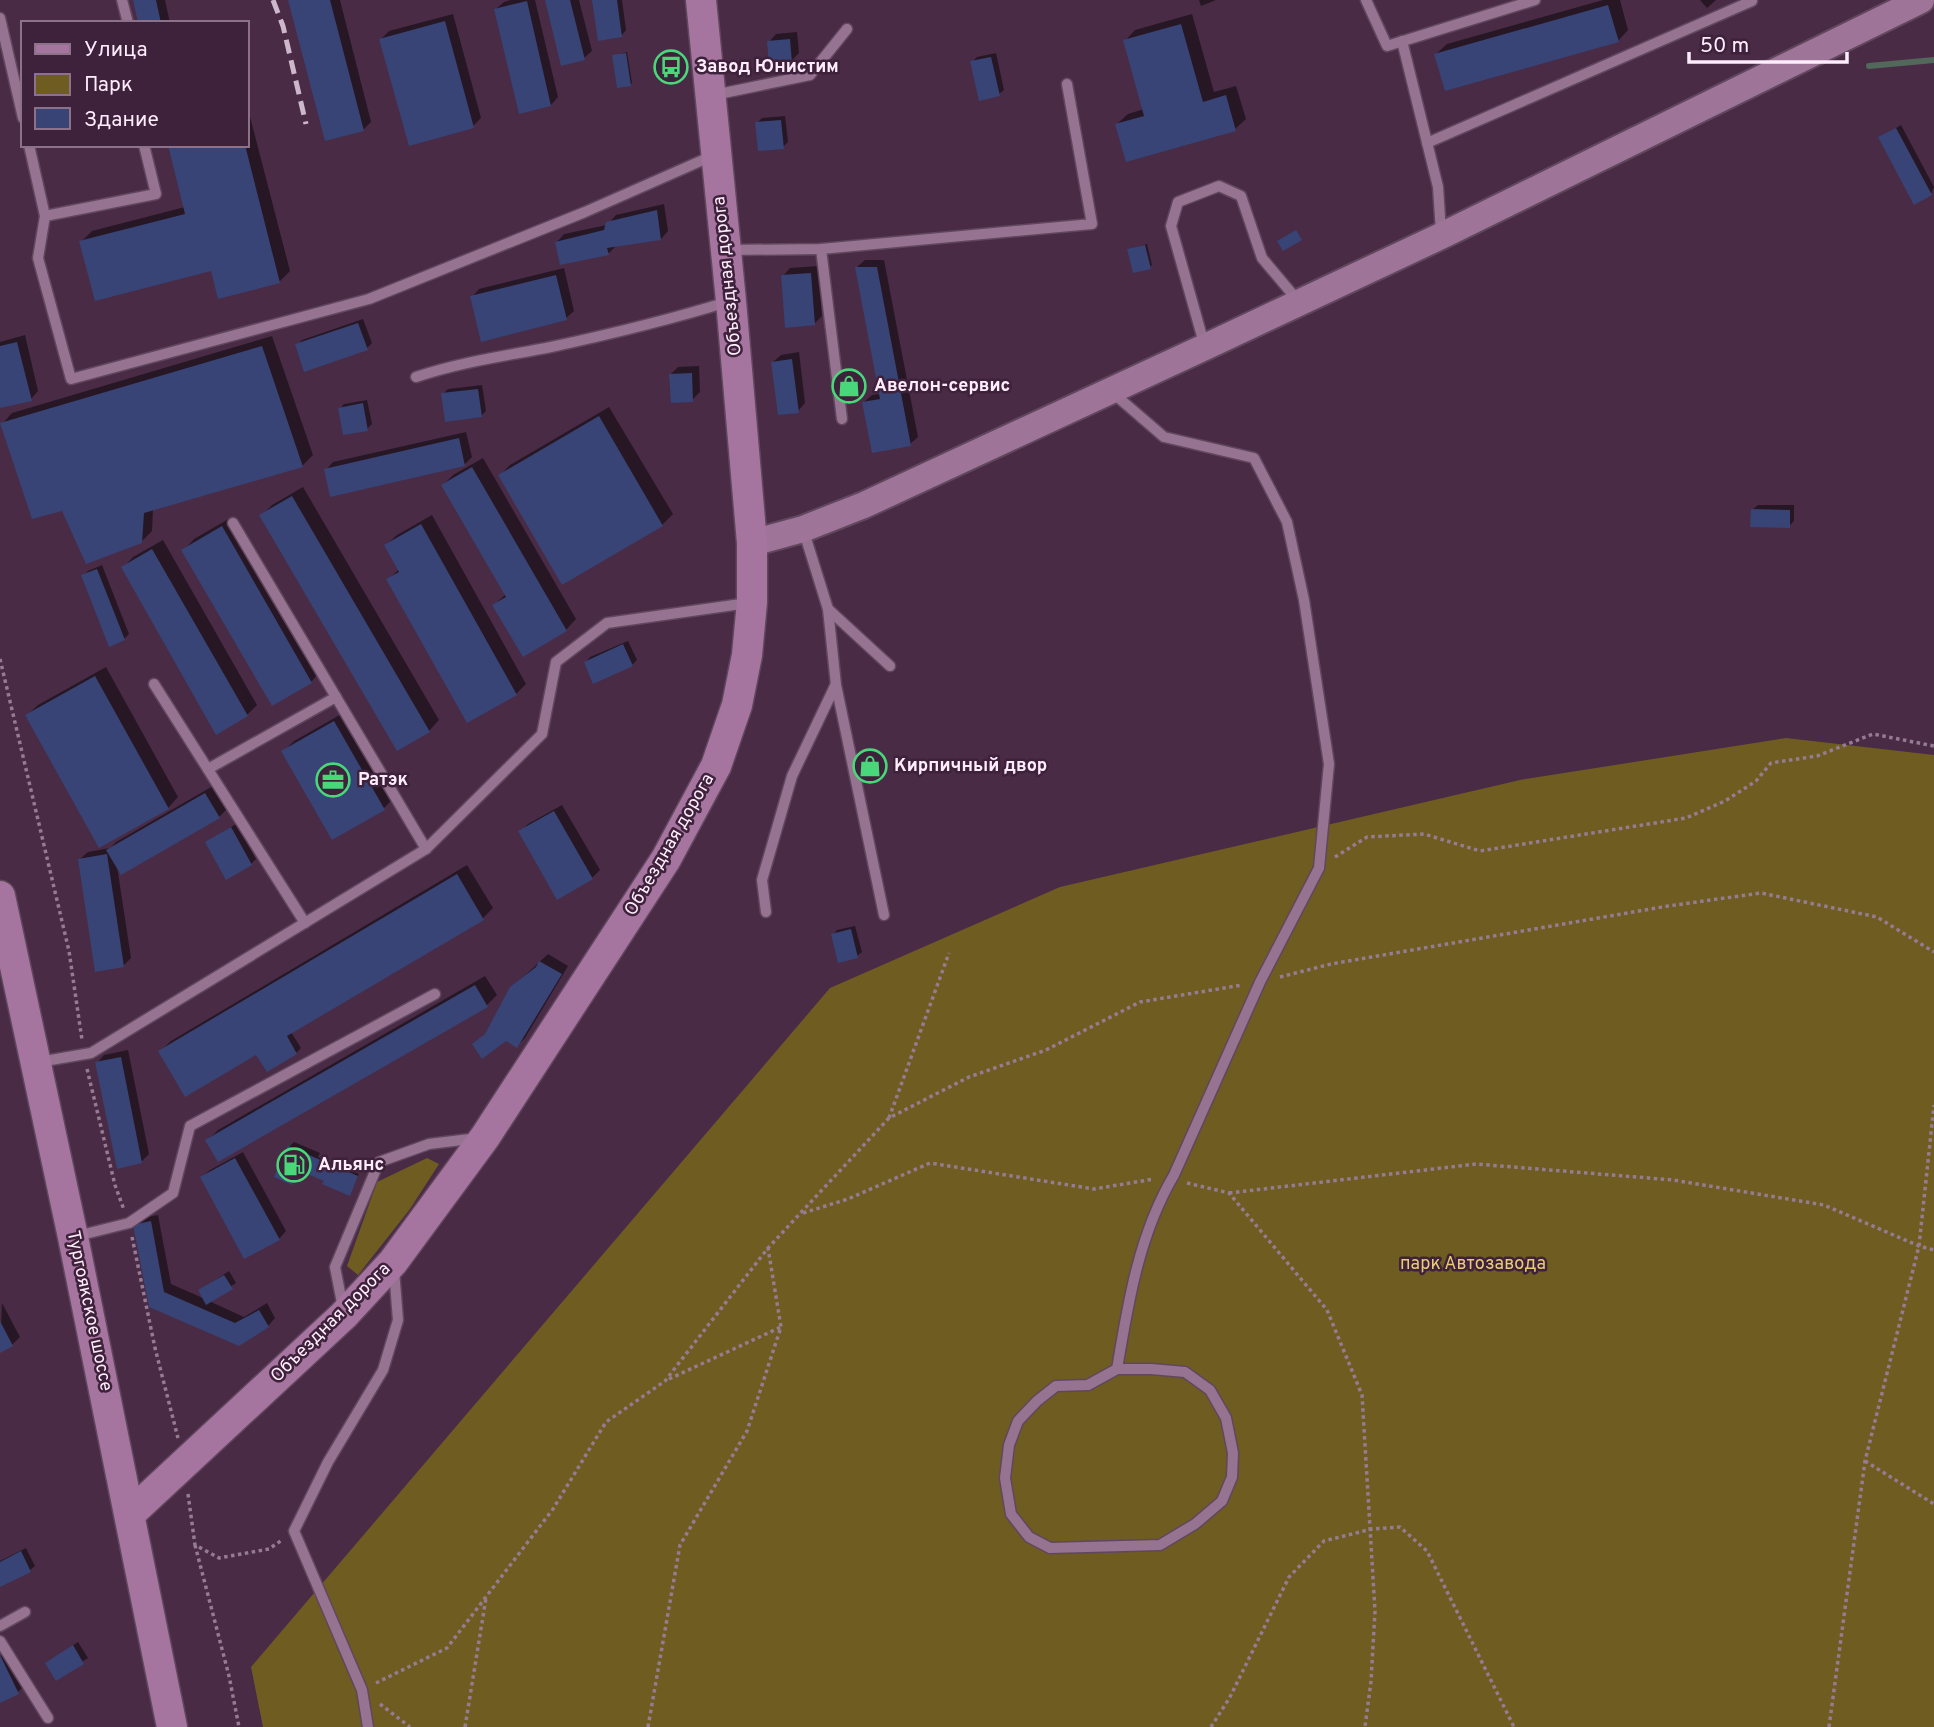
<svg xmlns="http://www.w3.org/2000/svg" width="1934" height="1727" font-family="Overpass,sans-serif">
	<rect width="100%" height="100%" fill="#492b46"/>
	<g fill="#6f5c21">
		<path d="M1786 738 1934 755V1727H263L251 1667 830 988 1060 887 1520 780Z"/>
		<path d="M427 1158 439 1164 410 1209 358 1275 347 1266 377 1182Z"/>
	</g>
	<g fill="#0007">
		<path d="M135 0H165L170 23H140Z"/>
		<path d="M290 0H340L371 122 363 130Z"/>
		<path d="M511 0H535L558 97 551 105 496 9 504 2Z"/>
		<path d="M547 0H579L592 51 584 58Z"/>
		<path d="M594 0H622L626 30 622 35Z"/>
		<path d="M1199 0H1216L1201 6Z"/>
		<path d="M1603 0H1620L1628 30 1618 41 1436 54 1447 44Z"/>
		<path d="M1700 0H1716L1707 8Z"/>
		<path d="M453 14 481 118 473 126 381 39 389 31Z"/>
		<path d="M1192 14 1214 92 1236 86 1246 119 1235 129 1117 124 1128 114 1144 109 1125 41 1135 30Z"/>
		<path d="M797 32 799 53 791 61 769 42 776 34Z"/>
		<path d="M627 52 632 83 630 85 614 56Z"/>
		<path d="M996 53 1004 90 999 94 972 62 977 57Z"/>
		<path d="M247 105 290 271 279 282 81 242 92 231 185 207 169 145H247Z"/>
		<path d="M785 116 788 142 783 147 757 123 762 118Z"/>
		<path d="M1901 125 1934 187 1931 194 1880 138Z"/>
		<path d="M664 204 668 231 661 239 616 246 608 254 557 242 564 234 607 225 616 215Z"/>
		<path d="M1147 244 1152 265 1150 267 1129 250Z"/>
		<path d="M865 260H884L918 437 910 444 864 402 872 395 880 394 857 267Z"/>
		<path d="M818 266 822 316 814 324 783 276 790 268Z"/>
		<path d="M564 268 574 311 566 318 472 297 479 289Z"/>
		<path d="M363 319 372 343 367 348 297 345 302 340Z"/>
		<path d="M25 335 38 391 31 399 0 407V342Z"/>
		<path d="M272 336 313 455 302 466 153 509 152 531 141 542 63 509 2 424 12 413Z"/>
		<path d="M799 352 805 403 798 411 773 362 781 355Z"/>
		<path d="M699 366 700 392 692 400 671 374 678 367Z"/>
		<path d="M482 385 486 411 481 416 443 394 448 389Z"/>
		<path d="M367 400 372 424 367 429 340 409 344 404Z"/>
		<path d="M609 407 673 514 662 525 563 583 500 475 510 465Z"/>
		<path d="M466 432 472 457 464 465 326 470 333 462Z"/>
		<path d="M483 458 576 619 566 630 494 605 506 594 443 485 453 475Z"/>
		<path d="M303 487 439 720 429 731 262 515 272 505Z"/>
		<path d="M1758 505H1794V521L1789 526 1753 509Z"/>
		<path d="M432 515 526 684 516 694 389 579 399 569 386 545 397 535Z"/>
		<path d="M232 517 321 671 311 682 184 550 194 539Z"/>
		<path d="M163 540 257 705 247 715 123 568 133 557Z"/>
		<path d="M102 565 129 634 124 639 83 576 88 571Z"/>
		<path d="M628 641 637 660 632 665 586 662 590 657Z"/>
		<path d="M106 667 178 797 168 808 27 715 38 705Z"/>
		<path d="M345 712 394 798 384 808 283 752 294 741Z"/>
		<path d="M213 786 227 809 219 817 117 866 131 958 123 966 80 859 88 852 110 848 116 842Z"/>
		<path d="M562 805 600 870 592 878 520 832 528 824Z"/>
		<path d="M236 824 256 859 251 864 207 842Z"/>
		<path d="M467 865 493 908 483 918 291 1032 301 1048 296 1053 267 1070 257 1052 160 1051 171 1041Z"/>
		<path d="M855 926 862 952 857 956 833 935 837 930Z"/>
		<path d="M548 954 568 966 525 1038 517 1046 506 1039 474 1044 489 1031 520 980Z"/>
		<path d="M485 976 497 995 486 1006 208 1140 218 1130Z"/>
		<path d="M128 1050 149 1154 141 1162 97 1063 104 1055Z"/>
		<path d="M294 1142 320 1153 318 1157 359 1174 351 1192 300 1169 291 1183 289 1147Z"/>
		<path d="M243 1152 286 1231 279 1239 202 1177 210 1170Z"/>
		<path d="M158 1215 171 1284 205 1299 200 1290 229 1271 236 1283 209 1301 244 1317 267 1303 275 1318 268 1326 238 1344 151 1306 135 1225 143 1218Z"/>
		<path d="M2 1303 20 1337 12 1345 0 1351Z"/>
		<path d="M26 1548 35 1566 30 1570 0 1585V1561Z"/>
		<path d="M78 1642 88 1658 56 1678 47 1663Z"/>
		<path d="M9 1651 25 1685 18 1692 0 1701V1656Z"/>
	</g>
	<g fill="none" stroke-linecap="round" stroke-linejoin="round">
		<path stroke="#51685a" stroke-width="6" d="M1869 66 1934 60"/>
	</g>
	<g fill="#374475">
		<path d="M133 0H156L161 23H138Z"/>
		<path d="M288 0H330L364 131 325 141Z"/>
		<path d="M545 0H570L585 60 561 66Z"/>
		<path d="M592 0H617L622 37 598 41Z"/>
		<path d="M527 1 551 106 519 114 494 9Z"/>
		<path d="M1608 5 1619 42 1445 91 1434 54Z"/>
		<path d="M445 21 474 128 409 146 379 39Z"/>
		<path d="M1181 24 1203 102 1226 95 1236 131 1126 162 1115 124 1144 116 1123 40Z"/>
		<path d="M790 39 792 63 769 65 767 41Z"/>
		<path d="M626 53 631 86 617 88 612 55Z"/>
		<path d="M991 57 1000 96 979 101 970 61Z"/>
		<path d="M781 120 784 149 758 151 755 122Z"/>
		<path d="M1896 128 1932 195 1914 205 1878 137Z"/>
		<path d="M168 145H245L280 283 218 299 211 271 95 301 79 241 185 214Z"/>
		<path d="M657 210 661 240 607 248 609 255 560 265 555 242 604 230 606 222Z"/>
		<path d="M1296 230 1302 240 1283 251 1277 241Z"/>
		<path d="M1145 245 1151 269 1133 273 1127 249Z"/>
		<path d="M855 267H877L911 446 872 453 862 402 880 399Z"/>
		<path d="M811 273 815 325 785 328 781 275Z"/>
		<path d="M556 275 567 320 481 342 470 296Z"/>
		<path d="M358 323 368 350 304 372 295 344Z"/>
		<path d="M17 342 32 401 0 408V346Z"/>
		<path d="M262 346 303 467 144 513 142 543 86 564 62 511 32 519 0 423Z"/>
		<path d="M792 359 799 413 778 415 771 362Z"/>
		<path d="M692 373 693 402 671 403 669 374Z"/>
		<path d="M478 389 482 417 445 422 441 393Z"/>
		<path d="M363 403 368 431 343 435 338 408Z"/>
		<path d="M599 416 663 526 562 585 498 475Z"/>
		<path d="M459 438 465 466 330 497 324 469Z"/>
		<path d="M472 467 567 631 523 657 492 605 506 597 441 485Z"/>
		<path d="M292 496 430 732 397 751 259 515Z"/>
		<path d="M1751 509 1790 510V528L1750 527Z"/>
		<path d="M421 524 517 695 467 723 386 579 399 572 384 545Z"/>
		<path d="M222 526 312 683 272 706 181 550Z"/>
		<path d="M152 549 248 716 216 735 121 567Z"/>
		<path d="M97 569 125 640 109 647 81 575Z"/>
		<path d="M623 644 633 666 593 684 584 662Z"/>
		<path d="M95 676 169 809 99 848 25 715Z"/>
		<path d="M334 721 385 810 332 840 281 751Z"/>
		<path d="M205 793 220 818 121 875 106 850Z"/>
		<path d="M554 811 593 879 557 900 518 831Z"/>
		<path d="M231 827 252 865 226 880 205 842Z"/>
		<path d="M107 854 124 967 95 972 78 859Z"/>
		<path d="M457 874 484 920 287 1036 297 1054 267 1072 256 1055 185 1097 158 1051Z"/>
		<path d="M851 929 858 958 838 963 831 934Z"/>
		<path d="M539 961 562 974 517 1048 506 1041 482 1059 472 1044 485 1034 510 987 536 967Z"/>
		<path d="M475 985 488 1007 218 1162 205 1140Z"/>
		<path d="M121 1057 142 1163 117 1169 95 1062Z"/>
		<path d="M288 1146 358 1176 350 1196 322 1184 324 1181 298 1170 292 1185 274 1177Z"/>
		<path d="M235 1158 280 1240 244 1259 200 1177Z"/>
		<path d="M151 1221 164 1292 235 1323 259 1310 269 1327 239 1346 149 1307 133 1225Z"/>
		<path d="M224 1275 233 1289 206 1305 198 1290Z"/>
		<path d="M0 1321 13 1346 0 1353Z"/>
		<path d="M21 1551 31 1572 0 1587V1562Z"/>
		<path d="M73 1645 84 1664 56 1681 45 1663Z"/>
		<path d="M0 1655 19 1694 0 1703Z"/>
	</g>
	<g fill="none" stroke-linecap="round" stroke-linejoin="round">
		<defs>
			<g id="lane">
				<path d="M122 0 128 23"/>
				<path d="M1366 0 1387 46 1535 0"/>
				<path d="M0 18 23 118"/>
				<path d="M1402 41 1438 187 1441 232"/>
				<path d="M714 95 810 75 847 29"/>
				<path d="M1427 143 1752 1"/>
				<path d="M29 145 45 216 38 258 71 379 369 299 585 212 712 156"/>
				<path d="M45 216 156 194 144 145"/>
				<path d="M821 249 842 419"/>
				<path d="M729 250 821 249 1092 224 1067 84"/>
				<path d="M1205 347 1171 226 1178 202 1219 186 1241 196 1262 258 1299 302"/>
				<path d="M416 377C460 362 505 356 551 347 611 334 669 320 727 302"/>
				<path d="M1113 393 1164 437 1254 458 1287 522 1304 600 1329 764 1319 868 1260 982 1174 1175C1139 1234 1128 1303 1117 1369H1151L1185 1372 1210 1390 1226 1418 1233 1453 1232 1477 1222 1501 1195 1524 1160 1545 1050 1548 1029 1537 1011 1514 1005 1478 1009 1445 1018 1421 1037 1401 1056 1386 1088 1385 1117 1369"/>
				<path d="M233 523 426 849"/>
				<path d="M803 529 828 609 836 685 884 915"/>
				<path d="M828 609 890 666"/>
				<path d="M154 684 305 923"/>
				<path d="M208 769 336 697"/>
				<path d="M766 912 762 880 792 776 835 686"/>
				<path d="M39 1062 91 1053 426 849 542 734 556 662 607 623 748 603"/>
				<path d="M77 1236 129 1223 173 1193 190 1126 435 994"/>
				<path d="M343 1308 335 1267 379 1162 429 1144 478 1138"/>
				<path d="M0 1626 25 1612"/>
				<path d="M0 1641 48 1718"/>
				<path d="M368 1727 362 1690 294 1531 328 1462 383 1370 398 1320 394 1270"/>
			</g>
			<path id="secondary" d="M752 543 803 529 864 505 1205 347 1441 236 1921 0"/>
			<g id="primary">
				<path d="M0 896 73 1237 172 1727"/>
				<path d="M130 1514 344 1315 393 1262 485 1137 666 859 716 766 737 705 747 655 752 602V543L731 301 701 0"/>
			</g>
		</defs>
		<use href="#lane" stroke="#60475e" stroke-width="13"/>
		<use href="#secondary" stroke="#60475e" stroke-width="30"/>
		<use href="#primary" stroke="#60475e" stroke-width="33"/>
		<g stroke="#957c92" stroke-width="3.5" stroke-dasharray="3.5 3.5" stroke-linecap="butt">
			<path d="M0 659 69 951 82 1040"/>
			<path d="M1335 857 1367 837 1424 834 1480 851 1686 818 1725 801 1756 781 1771 763 1817 756 1873 734 1934 746"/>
			<path d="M1280 977 1331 964 1668 906 1761 893 1877 917 1934 952"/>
			<path d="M87 1069 115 1185 124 1210"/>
			<path d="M889 1118 949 953"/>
			<path d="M1187 1183 1229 1193 1327 1310 1362 1395 1375 1611 1371 1681 1365 1727"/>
			<path d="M1229 1193 1476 1164 1673 1180 1824 1205 1919 1246 1934 1250"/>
			<path d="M803 1213 848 1199 930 1163 1094 1189 1154 1179"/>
			<path d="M132 1237 155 1348 178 1438"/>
			<path d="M669 1379 781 1327"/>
			<path d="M1865 1461 1934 1504"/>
			<path d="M188 1494 195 1545 219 1558 269 1549 282 1540"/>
			<path d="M195 1545 229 1676 239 1727"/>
			<path d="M376 1683 447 1648 553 1509 606 1422 665 1381 768 1248 889 1118 969 1077 1046 1050 1140 1002 1242 985"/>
			<path d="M380 1704 410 1727"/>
			<path d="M465 1727 486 1598"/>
			<path d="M648 1727 680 1545 747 1431 781 1327 768 1248"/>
			<path d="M1211 1727 1230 1697 1289 1577 1324 1541 1372 1529 1400 1527 1427 1551 1514 1727"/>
			<path d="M1829 1727 1865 1461 1919 1246 1934 1105"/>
		</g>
		<use href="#lane" stroke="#967391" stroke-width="10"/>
		<use href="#secondary" stroke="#9e7498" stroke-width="26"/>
		<use href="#primary" stroke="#a6759f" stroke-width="30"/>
		<path stroke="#cdb7ca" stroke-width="5" stroke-dasharray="14 7" stroke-linecap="butt" d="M273 0 283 26 306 124"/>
	</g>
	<defs>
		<symbol id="bus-ring" viewBox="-11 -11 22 22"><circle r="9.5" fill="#3e213b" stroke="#48d779" stroke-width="1.5"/><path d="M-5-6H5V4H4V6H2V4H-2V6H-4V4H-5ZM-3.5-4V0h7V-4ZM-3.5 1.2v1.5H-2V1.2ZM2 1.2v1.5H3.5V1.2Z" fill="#48d779"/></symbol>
		<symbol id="shop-ring" viewBox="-11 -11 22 22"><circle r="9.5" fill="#3e213b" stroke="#48d779" stroke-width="1.5"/><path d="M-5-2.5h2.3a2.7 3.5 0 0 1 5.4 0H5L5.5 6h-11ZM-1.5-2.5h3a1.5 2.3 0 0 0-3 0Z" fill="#48d779"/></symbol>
		<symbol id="office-ring" viewBox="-11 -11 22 22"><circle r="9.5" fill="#3e213b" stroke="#48d779" stroke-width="1.5"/><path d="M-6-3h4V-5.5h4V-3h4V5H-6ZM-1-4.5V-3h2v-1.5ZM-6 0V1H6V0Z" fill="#48d779"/></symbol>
		<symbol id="fuel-ring" viewBox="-11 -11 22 22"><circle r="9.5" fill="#3e213b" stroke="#48d779" stroke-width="1.5"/><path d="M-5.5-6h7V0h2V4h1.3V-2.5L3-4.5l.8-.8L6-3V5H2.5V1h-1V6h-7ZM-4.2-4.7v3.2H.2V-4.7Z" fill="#48d779"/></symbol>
	</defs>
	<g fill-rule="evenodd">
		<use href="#bus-ring" x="652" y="48" width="38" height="38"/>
		<use href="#shop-ring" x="830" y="367" width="38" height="38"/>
		<use href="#shop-ring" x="851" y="747" width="38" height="38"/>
		<use href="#office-ring" x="314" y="761" width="38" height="38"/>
		<use href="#fuel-ring" x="275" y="1146" width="38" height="38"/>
	</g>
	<g text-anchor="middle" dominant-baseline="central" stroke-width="5" stroke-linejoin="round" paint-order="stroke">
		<g font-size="18" font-weight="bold" fill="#ffecfc" stroke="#3e213b" text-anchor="start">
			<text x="696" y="67">Завод Юнистим</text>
			<text x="874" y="386">Авелон-сервис</text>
			<text x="894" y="766">Кирпичный двор</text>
			<text x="358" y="780">Ратэк</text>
			<text x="318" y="1165">Альянс</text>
		</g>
		<g font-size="18" fill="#ffecfc" stroke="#3e213b">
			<text transform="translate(728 276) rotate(-96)">Объездная дорога</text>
			<text transform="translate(670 845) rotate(-60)">Объездная дорога</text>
			<text transform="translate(89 1311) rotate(78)">Тургоякское шоссе</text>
			<text transform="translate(331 1323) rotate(-45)">Объездная дорога</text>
		</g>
		<g font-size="18" fill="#eacc74" stroke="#3e213b">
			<text x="1473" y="1264">парк Автозавода</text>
		</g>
	</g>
	<rect x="21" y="21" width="228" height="126" fill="#3e213b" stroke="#8b7288" stroke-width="2"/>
	<rect x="35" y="44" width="35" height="10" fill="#a6759f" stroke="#8b7288" stroke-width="2"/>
	<text x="84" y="56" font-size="21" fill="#ffecfc">Улица</text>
	<rect x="35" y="74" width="35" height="21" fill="#6f5c21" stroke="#8b7288" stroke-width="2"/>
	<text x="84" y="91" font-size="21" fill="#ffecfc">Парк</text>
	<rect x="35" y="108" width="35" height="21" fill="#374475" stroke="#8b7288" stroke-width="2"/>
	<text x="84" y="126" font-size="21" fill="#ffecfc">Здание</text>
	<path d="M1689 52v10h158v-10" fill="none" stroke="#ffecfc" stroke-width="3.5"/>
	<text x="1700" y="52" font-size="21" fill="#ffecfc" stroke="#3e213b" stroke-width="5" paint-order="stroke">50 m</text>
</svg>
